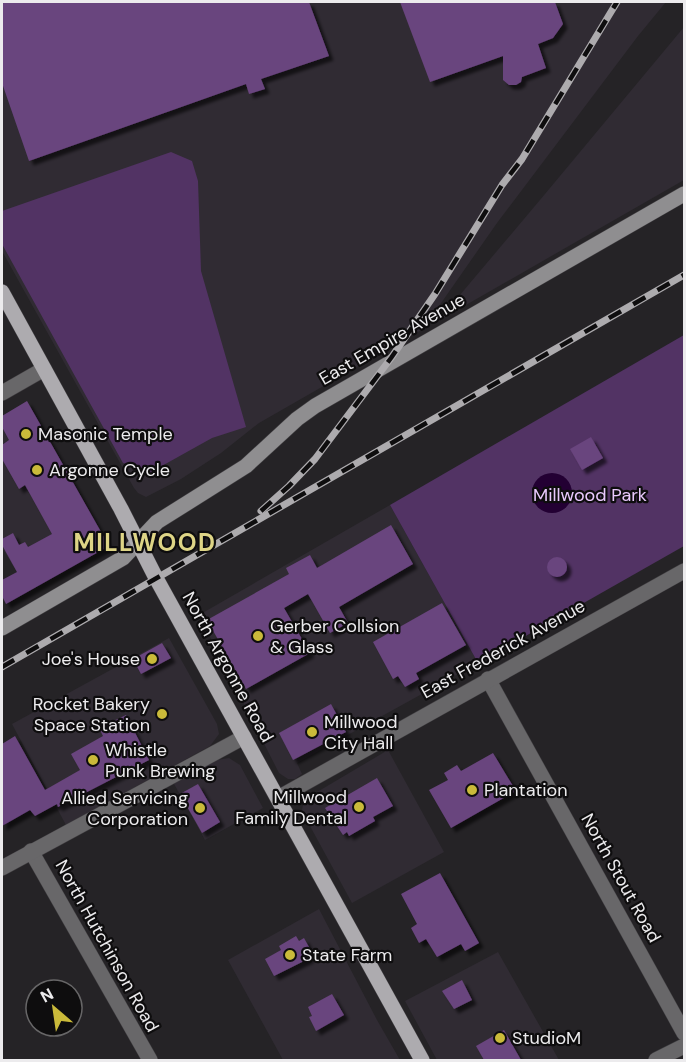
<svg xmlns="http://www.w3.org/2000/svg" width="686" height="1062" font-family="'DM Sans',sans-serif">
	<defs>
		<filter id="shadow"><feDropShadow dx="4.5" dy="4.5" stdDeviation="1.5" flood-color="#0009"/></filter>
	</defs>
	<rect width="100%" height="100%" fill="#252326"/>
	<g fill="#302b33">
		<path d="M2 2H666L638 36 497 223 423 329 259 423 221 453 181 479 146 497 138 493 134 488 2 251Z"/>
		<path d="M684 27V180L438 321 545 194Z"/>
		<path d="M27 401 109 546 28 591 3 549H2V416Z"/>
		<path d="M390 505 478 663 297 763 302 774 295 779H288L279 773 199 615Z"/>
		<path d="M169 638 217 724 219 734 210 746 66 825 12 724Z"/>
		<path d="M388 750 444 852 352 903 304 815 302 810 303 805 307 798Z"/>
		<path d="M229 758 240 765 263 808 205 840 173 782 216 760Z"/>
		<path d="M319 909 377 1020 400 1060H283L228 960Z"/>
		<path d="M498 952 559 1060H437L405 1001Z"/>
	</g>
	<g fill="#523364">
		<path d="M171 152 192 161 198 181 201 271 246 427 212 438 151 472 123 463 2 244V211Z"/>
		<path d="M684 335V546L478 663 390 505Z"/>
	</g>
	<circle fill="#230033" cx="552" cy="493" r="20"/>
	<g fill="#69447e" filter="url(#shadow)">
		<path d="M2 2H309L329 56 261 79 265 89 249 94 246 84 29 161 2 83Z"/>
		<path d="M400 2H555L563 24 553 38 538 44 546 68 522 77 521 82 516 85H509L503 80V56L430 82Z"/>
		<path d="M27 401 109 546 6 604 2 596V580L17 572 2 545V539L13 533 19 545 25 542 28 547 52 534 25 485 19 489 2 459V445L9 440 2 427V416Z"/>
		<path d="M591 437 603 458 582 470 570 449Z"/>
		<path d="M391 525 413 564 339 607 348 623 330 633 308 594 284 608 310 653 246 689 207 620 289 574 286 568 310 555 317 568Z"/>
		<circle cx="557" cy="567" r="10"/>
		<path d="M442 603 466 645 416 673 419 679 405 687 398 676 393 679 373 642Z"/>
		<path d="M162 643 171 658 141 674 133 659Z"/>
		<path d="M331 704 346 732 293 760 279 733Z"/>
		<path d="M126 715 149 760 58 807 57 804 35 816 30 810 2 826V744L15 736 45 790 80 770 71 754 103 736 99 728Z"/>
		<path d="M493 753 516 791 451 828 429 790 448 780 444 773 457 765 461 771Z"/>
		<path d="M377 778 393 806 373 817 375 821 349 836 347 832 343 835 325 808Z"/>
		<path d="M198 784 220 822 202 833 180 794Z"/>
		<path d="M440 873 479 943 465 951 461 944 437 957 426 939 419 943 411 928 417 924 401 894Z"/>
		<path d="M296 936 299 941 304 938 310 949 306 952 310 958 274 976 265 959 281 950 279 946Z"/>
		<path d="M462 980 472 1000 454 1009 442 991Z"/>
		<path d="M332 994 344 1015 316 1031 309 1017 312 1016 308 1007Z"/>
		<path d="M504 1030 521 1060H484L476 1046Z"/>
	</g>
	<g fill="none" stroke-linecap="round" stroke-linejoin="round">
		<defs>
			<g id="street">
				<path d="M2 393 44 369"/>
				<path d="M488 679 684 1033"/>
				<path d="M278 798 684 571"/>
				<path d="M31 851 150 1060"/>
				<path d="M2 868 244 737"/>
				<path d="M656 1060 684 1046"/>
			</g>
			<path id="secondary" d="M2 628 123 558 157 522 246 466 297 419 315 406 684 194"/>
			<path id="primary" d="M2 292 121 509 156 578 422 1060"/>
		</defs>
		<use href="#street" stroke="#413f42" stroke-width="16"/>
		<use href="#secondary" stroke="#413f42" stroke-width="16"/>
		<use href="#primary" stroke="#413f42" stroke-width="16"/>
		<use href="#street" stroke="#686769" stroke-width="15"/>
		<use href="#secondary" stroke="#8f8e90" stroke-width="15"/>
		<use href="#primary" stroke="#adabaf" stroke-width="15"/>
		<defs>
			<g id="rail">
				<path d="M261 511 289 486 315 459 391 358 435 294 502 185 522 159 617 2"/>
				<path d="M2 667 684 275"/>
			</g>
		</defs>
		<use href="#rail" stroke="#adabae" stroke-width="7"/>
		<use href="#rail" stroke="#0e0d0e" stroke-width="4.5" stroke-dasharray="14" stroke-linecap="butt"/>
	</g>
	<g fill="#caba3a" stroke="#0e0d0e" stroke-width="2">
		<circle cx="26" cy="434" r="6"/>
		<circle cx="37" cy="470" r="6"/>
		<circle cx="258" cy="636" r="6"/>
		<circle cx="152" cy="659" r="6"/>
		<circle cx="162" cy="714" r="6"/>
		<circle cx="312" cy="732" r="6"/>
		<circle cx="93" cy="760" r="6"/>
		<circle cx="472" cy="790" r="6"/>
		<circle cx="359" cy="807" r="6"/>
		<circle cx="200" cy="808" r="6"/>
		<circle cx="290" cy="955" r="6"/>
		<circle cx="500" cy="1038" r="6"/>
	</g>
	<g text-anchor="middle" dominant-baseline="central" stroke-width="4.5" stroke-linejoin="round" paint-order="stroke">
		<g font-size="18" fill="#ecebed" stroke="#0e0d0e">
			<text transform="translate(392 339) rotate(-30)">East Empire Avenue</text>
			<text transform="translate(503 649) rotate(-29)">East Frederick Avenue</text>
			<text transform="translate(228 667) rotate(61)">North Argonne Road</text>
			<text transform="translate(621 878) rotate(61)">North Stout Road</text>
			<text transform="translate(107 946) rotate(61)">North Hutchinson Road</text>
		</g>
		<g font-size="18" fill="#ecebed" stroke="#0e0d0e" text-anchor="start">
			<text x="38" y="434">Masonic Temple</text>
			<text x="49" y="470">Argonne Cycle</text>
			<text x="270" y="626">Gerber Collsion<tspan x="270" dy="21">&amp; Glass</tspan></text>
			<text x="140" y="659" text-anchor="end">Joe's House</text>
			<text x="150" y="704" text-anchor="end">Rocket Bakery<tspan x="150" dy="21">Space Station</tspan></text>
			<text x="324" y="722">Millwood<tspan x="324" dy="21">City Hall</tspan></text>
			<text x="105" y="750">Whistle<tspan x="105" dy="21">Punk Brewing</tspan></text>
			<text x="484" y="790">Plantation</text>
			<text x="347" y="797" text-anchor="end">Millwood<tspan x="347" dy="21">Family Dental</tspan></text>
			<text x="188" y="798" text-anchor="end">Allied Servicing<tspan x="188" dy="21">Corporation</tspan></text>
			<text x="302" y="955">State Farm</text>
			<text x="512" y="1038">StudioM</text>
		</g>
		<g font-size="18" fill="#e9c9fd" stroke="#0e0d0e">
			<text x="590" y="495">Millwood Park</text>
		</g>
		<g font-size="24" font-weight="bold" letter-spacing="1.5" fill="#ded586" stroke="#0e0d0e">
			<text x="145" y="542">MILLWOOD</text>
		</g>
	</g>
	<rect width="686" height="1062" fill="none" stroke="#ecebed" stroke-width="6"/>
	<g transform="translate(54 1008) rotate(331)"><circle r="28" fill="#0e0d0e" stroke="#676667" stroke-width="1.5"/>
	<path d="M0-4.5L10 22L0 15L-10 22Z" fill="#caba3a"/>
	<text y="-9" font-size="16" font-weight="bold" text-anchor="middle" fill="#ecebed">N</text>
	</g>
</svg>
